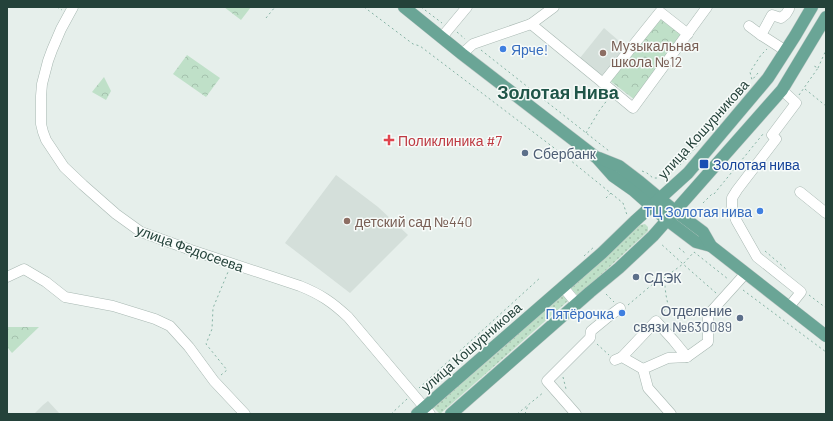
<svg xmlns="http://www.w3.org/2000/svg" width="833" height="421" font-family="Barlow,sans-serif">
	<defs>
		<pattern id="grass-dots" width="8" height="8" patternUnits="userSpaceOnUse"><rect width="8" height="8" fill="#bfe0c8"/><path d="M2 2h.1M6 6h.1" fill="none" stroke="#a4c1ad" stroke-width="1.8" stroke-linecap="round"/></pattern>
		<pattern id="forest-crowns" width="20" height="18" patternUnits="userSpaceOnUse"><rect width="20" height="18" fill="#bfe0c8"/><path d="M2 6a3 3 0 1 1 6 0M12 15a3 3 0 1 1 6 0" fill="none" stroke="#a4c1ad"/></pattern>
	</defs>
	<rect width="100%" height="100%" fill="#e6efeb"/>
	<g fill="#d4dfda">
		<path d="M604 28 626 47 603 77 580 58Z"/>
		<path d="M336 175 378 207 408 235 350 293 285 243Z"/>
		<path d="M48 401 60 414H34L43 405Z"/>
	</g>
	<g fill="url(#grass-dots)">
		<path d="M645 224 648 227V231L644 235 578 296 570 287 640 225Z"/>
		<path d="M562 292 569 300 440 414 433 407Z"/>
	</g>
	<g fill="url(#forest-crowns)">
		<path d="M224 7H251L241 20Z"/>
		<path d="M660 17 683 34 635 100 609 80Z"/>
		<path d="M187 55 220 78 206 97 173 74Z"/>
		<path d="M104 77 111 91 106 100 92 92Z"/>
		<path d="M7 327H39L12 353 7 347Z"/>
	</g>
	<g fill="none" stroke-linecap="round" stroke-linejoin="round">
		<defs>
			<g id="minor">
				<path d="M73 7 61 29 52 50 48 61 42 84 41 96V124L43 132 46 140 64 167 83 185 116 214 141 232 191 250 300 286C320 294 332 302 348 317L430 414"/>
				<path d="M531 24 603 83 660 12 688 34"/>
				<path d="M749 26 761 35"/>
				<path d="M442 37 467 7"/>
				<path d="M786 51 761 35 772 15 781 18 786 14 789 9V7"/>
				<path d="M462 54 473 44 531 24 554 7"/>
				<path d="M603 83 633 108 707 7"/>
				<path d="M782 90 796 103 772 135 776 139 737 190 732 198V207L736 220 757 257 801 292 789 307"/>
				<path d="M800 192 826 213"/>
				<path d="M7 277 24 269 46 282 65 297 113 306 155 319 170 326 189 347 214 381 245 414"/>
				<path d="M563 287 577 304"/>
				<path d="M622 357 656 321 674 341 687 357 668 358 643 369 648 388 671 414"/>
				<path d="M687 357 708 342V315L745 274"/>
				<path d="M615 360 622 357 643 369"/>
				<path d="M576 414 547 381 590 338 591 331 608 317 620 308"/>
			</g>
			<g id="major">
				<path d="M404 7 462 54 597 158 613 176 633 190 667 220 696 242 711 246"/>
				<path d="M599 158 619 166 640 182 675 211 703 232 711 246 826 336"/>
				<path d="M417 414 602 253 635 221 688 173 768 78 795 36 812 7"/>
				<path d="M451 414 590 292 619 268 653 236 782 90 826 17"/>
			</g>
		</defs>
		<use href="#minor" stroke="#a8b8b2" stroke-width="11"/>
		<use href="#major" stroke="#c2cac8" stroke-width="13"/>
		<g stroke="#86b3a5" stroke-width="1" stroke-dasharray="2 3" stroke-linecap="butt">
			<path d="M57 7 62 10"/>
			<path d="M364 7 413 44 420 46 570 160 623 203 627 215"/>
			<path d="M421 7 442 23"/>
			<path d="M266 18 275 7"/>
			<path d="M457 32 465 39"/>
			<path d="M481 50 609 151"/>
			<path d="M818 68 826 50"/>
			<path d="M758 73 752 80 750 72 761 55 767 49"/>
			<path d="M805 89 826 106"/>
			<path d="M799 95 818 68 814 66 813 68"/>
			<path d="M586 133 599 111 608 99"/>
			<path d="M642 171 647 173 653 178H658C664 170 669 164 679 166L700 143"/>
			<path d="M671 172 679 166"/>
			<path d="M714 194 763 134"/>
			<path d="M606 198 611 193"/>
			<path d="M703 203 713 193"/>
			<path d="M679 248 685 253"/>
			<path d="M765 251 786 269"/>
			<path d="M584 256 595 246"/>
			<path d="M743 290 826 352"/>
			<path d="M716 293 683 264 694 252 728 279"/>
			<path d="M606 294 614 302"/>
			<path d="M809 295 826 308"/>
			<path d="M628 305 654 283 664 278 683 264 660 243"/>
			<path d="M661 315 668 305 666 295 664 279"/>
			<path d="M597 344 609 355"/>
			<path d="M221 375 227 370 206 344 212 329 213 308 228 272"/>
			<path d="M563 377 566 389"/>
			<path d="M419 388 541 277"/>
			<path d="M391 414 407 399"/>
			<path d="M517 414 544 392"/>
			<path d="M525 414 528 405"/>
		</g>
		<use href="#minor" stroke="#fff" stroke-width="10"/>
		<use href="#major" stroke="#6aa596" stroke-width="12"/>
	</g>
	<g fill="#3f7fe0" stroke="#f7fbf9" stroke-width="1.5">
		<circle cx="503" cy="49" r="4"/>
		<circle cx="760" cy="211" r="4"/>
		<circle cx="622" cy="313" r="4"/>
	</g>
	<g fill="#8d6e63" stroke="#f7fbf9" stroke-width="1.5">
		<circle cx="603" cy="53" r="4"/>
		<circle cx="347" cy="221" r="4"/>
	</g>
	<path fill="#e0444e" stroke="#f7fbf9" stroke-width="1.5" d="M387 134h4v4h4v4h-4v4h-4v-4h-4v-4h4z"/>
	<g fill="#5c6f8a" stroke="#f7fbf9" stroke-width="1.5">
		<circle cx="525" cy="153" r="4"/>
		<circle cx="636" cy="277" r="4"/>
		<circle cx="740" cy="318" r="4"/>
	</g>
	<rect fill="#1a4fb4" stroke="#f7fbf9" stroke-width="1.5" x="699" y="159" width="10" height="10" rx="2"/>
	<g text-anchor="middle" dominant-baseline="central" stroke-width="3" stroke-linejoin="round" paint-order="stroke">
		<g font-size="14" fill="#785e54" stroke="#f7fbf9" text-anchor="start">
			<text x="611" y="45">Музыкальная<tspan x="611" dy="16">школа №12</tspan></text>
			<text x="355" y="221">детский сад №440</text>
		</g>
		<g font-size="14" fill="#366cbe" stroke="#f7fbf9" text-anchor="end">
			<text x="511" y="49" text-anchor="start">Ярче!</text>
			<text x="752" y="211">ТЦ Золотая нива</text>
			<text x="614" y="313">Пятёрочка</text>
		</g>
		<g font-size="14" fill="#24423a" stroke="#f7fbf9">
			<text transform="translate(703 129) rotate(-48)">улица Кошурникова</text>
			<text transform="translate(190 248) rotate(20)">улица Федосеева</text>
			<text transform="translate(471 347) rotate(-41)">улица Кошурникова</text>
		</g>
		<g font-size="14" fill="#be3a42" stroke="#f7fbf9" text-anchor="start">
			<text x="398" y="140">Поликлиника #7</text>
		</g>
		<g font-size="14" fill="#4e5e75" stroke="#f7fbf9" text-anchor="start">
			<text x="533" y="153">Сбербанк</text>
			<text x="644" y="277">СДЭК</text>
			<text x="732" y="310" text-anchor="end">Отделение<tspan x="732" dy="16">связи №630089</tspan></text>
		</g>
		<g font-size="14" fill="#164399" stroke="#f7fbf9" text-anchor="start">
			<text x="713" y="164">Золотая нива</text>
		</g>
		<g font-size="18" font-weight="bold" fill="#1f5548" stroke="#f7fbf9">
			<text x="558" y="92">Золотая Нива</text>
		</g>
	</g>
	<rect width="833" height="421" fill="none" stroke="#24423a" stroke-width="16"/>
</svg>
